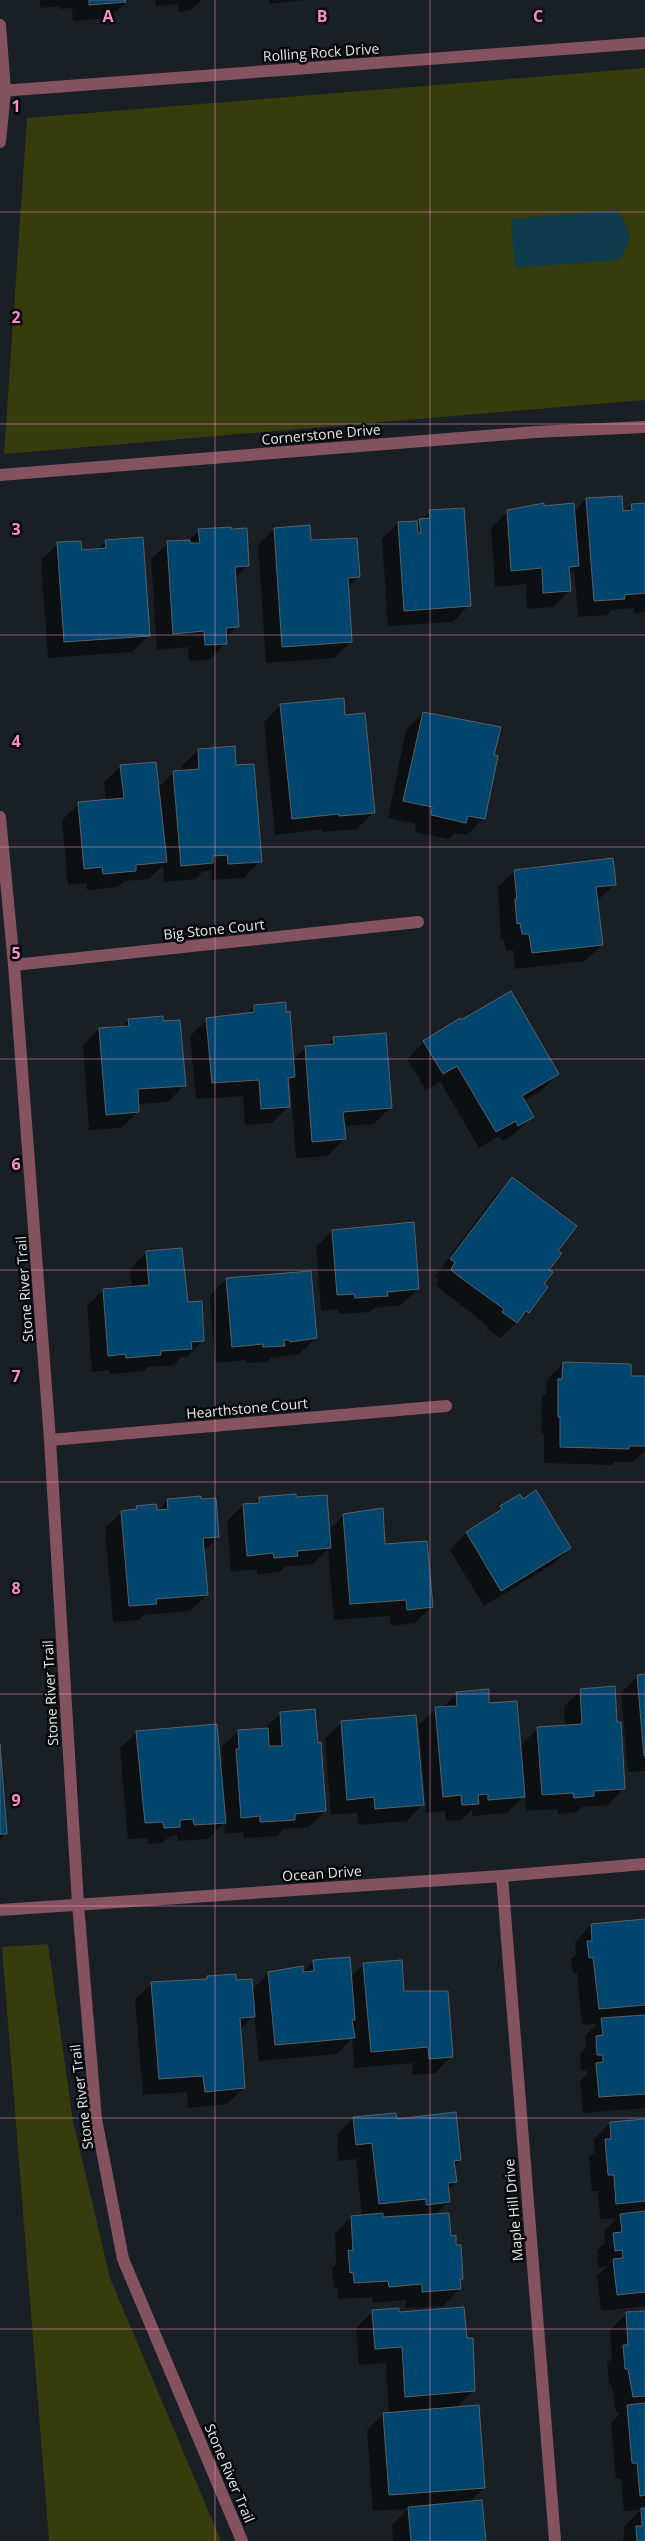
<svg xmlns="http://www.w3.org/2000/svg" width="645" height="2541" font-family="'Open Sans',sans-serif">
	<rect width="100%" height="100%" fill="#181f25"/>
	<g fill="#363c0c">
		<path d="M645 68V400L4 454 27 118Z"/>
		<path d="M48 1944 73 2121 110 2278 221 2541H49L2 1947Z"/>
	</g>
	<path fill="#0e3c4c" d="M615 210C631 225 633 242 619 260L515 268 511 219Z"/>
	<g fill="#0007">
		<path d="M40 0H129L108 18 73 21 72 8 60 9V6L40 8Z"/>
		<path d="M155 0H201L191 10 178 12V4L156 6Z"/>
		<path d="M269 0H304L269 4Z"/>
		<path d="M586 499 622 512 632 505H645V612L634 613V608L611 610 607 615 578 617 574 569 568 575 570 590 553 607 527 609 526 584 495 587 491 528 508 511 522 510 526 506 573 505 574 512Z"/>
		<path d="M430 512 469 605 453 622 388 626 382 539 398 523 416 525Z"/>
		<path d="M274 529 310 542 358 577 347 588 351 642 334 658 266 663 258 545Z"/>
		<path d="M199 530 248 565 234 579 238 626 225 639V644L209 660 189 661 188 647 157 650 151 559 168 543 188 541Z"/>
		<path d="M106 541 149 636 132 652 48 658 41 560 58 544 81 552 97 550Z"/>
		<path d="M281 705 344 716 374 812 357 829 322 832V829L275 835 264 722Z"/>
		<path d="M423 713 493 756 483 819 467 835 454 833 448 839 415 832 416 824 388 818 406 730Z"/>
		<path d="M198 750 235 766 260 861 244 878 212 880 211 871H203L196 879 164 882 163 865 149 879 124 881 118 887 87 890 86 883 68 885 62 820 79 804 106 801 104 782 121 766 158 788 174 772H182L181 767Z"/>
		<path d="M514 871 615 884 597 901 602 945 585 961 516 969 513 950H506L504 939 501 940 498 887Z"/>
		<path d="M254 1006 293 1060 306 1047 327 1046 334 1038 391 1107 374 1124 343 1126 344 1139 328 1156 296 1158 290 1081 287 1084 289 1106 272 1123 245 1125 243 1096 196 1099 190 1036 207 1020 246 1015Z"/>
		<path d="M128 1020 162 1022 184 1085 168 1102 137 1104 138 1112 121 1128 89 1130 83 1046 99 1029 121 1027Z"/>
		<path d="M424 1042 557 1074 541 1091 523 1101 532 1116 516 1133 502 1141 499 1136 479 1148 440 1081 426 1090 407 1059Z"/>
		<path d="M512 1179 557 1251 528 1312 500 1338 487 1329 488 1326 436 1286 439 1279 435 1276 495 1196Z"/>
		<path d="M332 1231 418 1289 401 1305 374 1308 370 1312 339 1314 338 1309 321 1311 316 1247Z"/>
		<path d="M147 1252 187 1303 203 1340 187 1357H181L174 1365 148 1367 144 1371 110 1374 109 1370 92 1372 87 1306 103 1290 132 1288 130 1269Z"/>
		<path d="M310 1272 316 1338 299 1354 273 1358V1356L267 1362 247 1363 246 1360 215 1363 210 1296 226 1279Z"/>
		<path d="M563 1363 630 1377H645V1451L633 1462H615L612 1465 544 1463V1433H541L542 1397 546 1393 547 1380Z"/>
		<path d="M259 1498 295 1499 328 1531 344 1515 384 1545 431 1607 415 1623 391 1626 390 1616 334 1620 328 1549 313 1564 285 1567 280 1572 257 1574V1569L231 1572 227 1521 243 1505 254 1504Z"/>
		<path d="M168 1500 218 1537 203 1552 207 1595 190 1611 144 1615 139 1620 113 1622 105 1528 122 1512 133 1511 137 1507 156 1512Z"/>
		<path d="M501 1507 569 1548 553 1564 484 1606 450 1550 466 1533 489 1519Z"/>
		<path d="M645 1675V1771L628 1772 621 1693 638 1676Z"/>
		<path d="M580 1690 616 1724 624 1788 608 1805 582 1807 576 1812 558 1814 557 1809 526 1811 525 1795 507 1813 472 1816V1810L461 1820 446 1821 445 1811 426 1813 419 1725 436 1709 442 1708 457 1693 488 1705 520 1747 538 1728 565 1726 564 1707Z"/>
		<path d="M281 1713 325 1811 309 1827 284 1829 277 1836 244 1838 243 1832 225 1834 224 1823 208 1839 178 1841 177 1835 170 1836 162 1843 148 1844 147 1838 128 1839 120 1748 137 1732 220 1767 223 1764 222 1747 238 1731 264 1729Z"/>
		<path d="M342 1722 423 1804 407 1821 358 1825 357 1813 331 1815 325 1739Z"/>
		<path d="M0 1751 6 1833 0 1839Z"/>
		<path d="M645 1920V2108L583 2113 580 2081 587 2074V2071H581L580 2054 586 2047 585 2036 597 2024 582 2025 577 1973H573L571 1959 576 1955 575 1942 591 1925Z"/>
		<path d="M314 1961 350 1978 364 1964 403 1993 452 2056 435 2073 413 2075 412 2063 354 2068 352 2038 337 2054 259 2061 254 2015 239 2031 244 2088 227 2104 188 2108 187 2092 143 2095 135 2000 152 1983 204 1980 208 1977 235 1981 252 1990 269 1973H302Z"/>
		<path d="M353 2118 396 2120 460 2160 454 2166 456 2182 447 2190 448 2202 435 2215 455 2246 462 2278 459 2281 460 2289 443 2306 406 2308V2300L373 2303 372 2297 338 2299 337 2288 334 2289 332 2268 336 2264 335 2234 351 2217 362 2216 356 2159 339 2161 337 2135Z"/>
		<path d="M645 2120V2306L601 2311 597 2276 608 2266 598 2267 597 2250 605 2243 604 2231 617 2218 600 2219 598 2191H592L589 2157 595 2152 594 2139 610 2123Z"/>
		<path d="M373 2311 398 2313 473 2391 456 2408 484 2488 468 2503 485 2541H393L392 2525 408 2509 373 2511 367 2430 383 2414 389 2413 386 2363 359 2365 356 2328Z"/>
		<path d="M645 2312V2541H623L625 2526 640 2510 624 2511 621 2479H616L611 2423 621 2412 616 2413 612 2385H609L607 2363 612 2359 610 2330 626 2314Z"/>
	</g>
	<g fill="#00456d" stroke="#596168">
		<path d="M89 0H126V2L89 5Z"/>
		<path d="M622 496 623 511 632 510 631 504 645 503V593L624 595 625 599 594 601 586 498Z"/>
		<path d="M544 503V506L574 503 579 566 569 567 571 591 543 593 542 568 511 571 507 510Z"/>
		<path d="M464 508 471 606 404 611 398 522 417 521 418 533H421L419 519 430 518 429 510Z"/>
		<path d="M310 525 311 540 357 538 360 577 348 578 352 642 282 647 274 528Z"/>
		<path d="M231 527V529L247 528 249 566 235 567 239 627 226 628 227 644 205 645 204 631 173 634 167 541 190 540V543H200L198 529Z"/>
		<path d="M143 537 150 636 64 642 57 542 81 541 82 550 106 548 105 540Z"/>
		<path d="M344 698 345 715 365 713 375 813 339 816 338 814 292 819 280 704Z"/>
		<path d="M423 712 501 727 494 755 498 756 485 819 468 816 466 823 431 815 432 807 403 801Z"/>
		<path d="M235 746 236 765 254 764 262 862 228 864 227 855 213 856V863L181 866 173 771 199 769 198 749Z"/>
		<path d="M156 762 167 862 136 865V871L103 874 102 867 84 869 78 802 124 798 120 765Z"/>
		<path d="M613 858 616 885 596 887 603 945 532 953 529 934H522L520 923 517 924 515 899H517L514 870Z"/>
		<path d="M511 991 559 1074 522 1096 534 1117 518 1126 516 1121 496 1132 457 1066 443 1074 423 1041 460 1018 461 1020Z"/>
		<path d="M286 1002V1012L290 1011 295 1077 288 1078 290 1107 261 1109 259 1080 212 1083 206 1018 254 1012V1005Z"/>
		<path d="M163 1016V1021L180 1020 186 1086 138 1089 139 1112 106 1115 99 1028 129 1026 128 1019Z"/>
		<path d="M386 1033 392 1108 343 1112 346 1139 312 1142 305 1046 334 1044 333 1037Z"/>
		<path d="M512 1177 577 1226 558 1251 562 1253 549 1270 553 1272 544 1284 548 1287 529 1313 526 1311 517 1323 502 1312 504 1309 457 1275 451 1270 455 1262 450 1259Z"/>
		<path d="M414 1222 419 1289 387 1292 388 1296 355 1298 354 1294 337 1295 332 1230Z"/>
		<path d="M182 1248 188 1302 202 1301 204 1341 191 1342 192 1349 161 1351V1355L126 1358 125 1354 108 1356 103 1289 149 1285 146 1251Z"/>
		<path d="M311 1271 317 1338 290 1342 289 1340H284L285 1346 263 1347V1344L232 1347 226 1278Z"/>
		<path d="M563 1362 631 1364V1376H645V1446H629V1449L560 1447V1417H558V1379H562Z"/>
		<path d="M536 1490 571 1548 501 1591 466 1532 502 1509 500 1506 520 1494 523 1499Z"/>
		<path d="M296 1494V1497L327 1495 331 1548 297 1551 298 1556 274 1558 273 1553 247 1556 243 1504 259 1503V1497Z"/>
		<path d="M201 1496V1499L216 1498 219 1537 203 1538 208 1595 156 1599 157 1604 129 1606 121 1511 137 1509 136 1506 156 1504 157 1510 168 1509 167 1499Z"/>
		<path d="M383 1508 385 1544 427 1541 433 1607 407 1610 406 1600 350 1604 343 1514Z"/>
		<path d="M645 1674V1756H644L637 1675Z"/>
		<path d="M615 1686 617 1722H621L625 1789 594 1791V1796L574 1798 573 1793 542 1795 537 1727 582 1724 580 1689Z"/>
		<path d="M489 1689V1703L517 1701 525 1797 488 1800V1794L478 1795 479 1804 462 1805 461 1795 443 1797 435 1707 457 1706 456 1692Z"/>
		<path d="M315 1709 318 1743 321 1742 326 1811 295 1814V1820L260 1822V1816L241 1818 236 1749H239L238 1730 268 1728 269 1746H282L280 1712Z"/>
		<path d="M416 1715 424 1805 375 1809 374 1797 347 1800 341 1721Z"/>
		<path d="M217 1724 226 1823 194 1825 193 1819 180 1820V1827L164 1828 163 1822 145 1823 136 1731Z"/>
		<path d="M0 1744 7 1834H0Z"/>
		<path d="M645 1919V2005L599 2009 593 1957 589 1958 587 1941H592L591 1924Z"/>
		<path d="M350 1957 355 2020H352L355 2038 275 2045 268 1972 303 1966V1972L314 1971 313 1960Z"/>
		<path d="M402 1960 404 1991H448L453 2057 429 2059 428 2047 371 2052 363 1963Z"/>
		<path d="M236 1974V1980L252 1979 255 2017 240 2018 245 2088 205 2092 203 2076 159 2079 151 1982 207 1979V1976Z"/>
		<path d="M645 2015V2094L599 2097 596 2063 603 2062V2055H597L596 2036 603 2035 601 2018Z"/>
		<path d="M456 2112 461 2160 454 2161 457 2182 448 2183 450 2202 426 2205V2199L379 2204 372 2143 356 2145 353 2117 396 2113 397 2119Z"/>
		<path d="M645 2119V2201L616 2204 614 2175H608L605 2139H611L610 2122Z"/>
		<path d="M645 2211V2292L617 2295 613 2259 623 2258 622 2250 615 2251 613 2233 622 2232 620 2214Z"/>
		<path d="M383 2213V2217L449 2213 451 2236 456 2235V2245H461L463 2279H460L461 2289 422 2292V2284L389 2287 388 2281 354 2283 353 2272 350 2273 348 2250 353 2251 351 2216Z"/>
		<path d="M464 2307 467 2338H473L475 2391 405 2397 402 2347 375 2349 372 2310 399 2308V2312Z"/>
		<path d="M645 2311V2396L633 2397 628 2369H625L623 2345H628L626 2312Z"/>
		<path d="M645 2403V2495L640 2496 637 2463H632L627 2405Z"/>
		<path d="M479 2405 485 2488 389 2495 383 2413Z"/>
		<path d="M482 2500 486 2541H411L408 2507Z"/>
		<path d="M641 2508H645V2541H637L636 2526H642Z"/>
	</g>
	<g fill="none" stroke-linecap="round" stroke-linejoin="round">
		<g stroke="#855360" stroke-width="12">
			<path d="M0 25 5 91 0 142"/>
			<path d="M0 91 645 43"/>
			<path d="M0 475 535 432 645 427"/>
			<path d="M0 817 14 965 50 1440 78 1904 96 2119 123 2259 242 2541"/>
			<path d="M14 965 418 922"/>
			<path d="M50 1440 446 1406"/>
			<path d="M502 1876 555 2541"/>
			<path d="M0 1910 502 1876 645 1864"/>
		</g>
	</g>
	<path fill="none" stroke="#fa8fc8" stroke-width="1" stroke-opacity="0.55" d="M215 0V2541M430 0V2541M0 212H645M0 424H645M0 635H645M0 847H645M0 1059H645M0 1270H645M0 1482H645M0 1694H645M0 1906H645M0 2118H645M0 2329H645"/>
	<g text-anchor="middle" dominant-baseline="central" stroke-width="5" stroke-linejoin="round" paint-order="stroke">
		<g font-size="14" fill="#e3e8ec" stroke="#06080b">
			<text transform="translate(321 52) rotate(-4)">Rolling Rock Drive</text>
			<text transform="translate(321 434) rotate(-5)">Cornerstone Drive</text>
			<text transform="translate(214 929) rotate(-6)">Big Stone Court</text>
			<text transform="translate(24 1289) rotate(-94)">Stone River Trail</text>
			<text transform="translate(247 1408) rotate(-5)">Hearthstone Court</text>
			<text transform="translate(50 1693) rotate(-93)">Stone River Trail</text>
			<text transform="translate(322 1873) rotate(-4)">Ocean Drive</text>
			<text transform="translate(81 2097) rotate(-97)">Stone River Trail</text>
			<text transform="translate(513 2210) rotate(-95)">Maple Hill Drive</text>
			<text transform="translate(230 2473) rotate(67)">Stone River Trail</text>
		</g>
	</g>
	<g font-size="16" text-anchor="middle" font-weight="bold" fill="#fa8fc8" stroke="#06080b" stroke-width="5" stroke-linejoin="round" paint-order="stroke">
		<text x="108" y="22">A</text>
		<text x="322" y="22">B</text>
		<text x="538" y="22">C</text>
		<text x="16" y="112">1</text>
		<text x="16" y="323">2</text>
		<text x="16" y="535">3</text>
		<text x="16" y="747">4</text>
		<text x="16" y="959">5</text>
		<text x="16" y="1170">6</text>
		<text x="16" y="1382">7</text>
		<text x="16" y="1594">8</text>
		<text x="16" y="1806">9</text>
	</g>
</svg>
